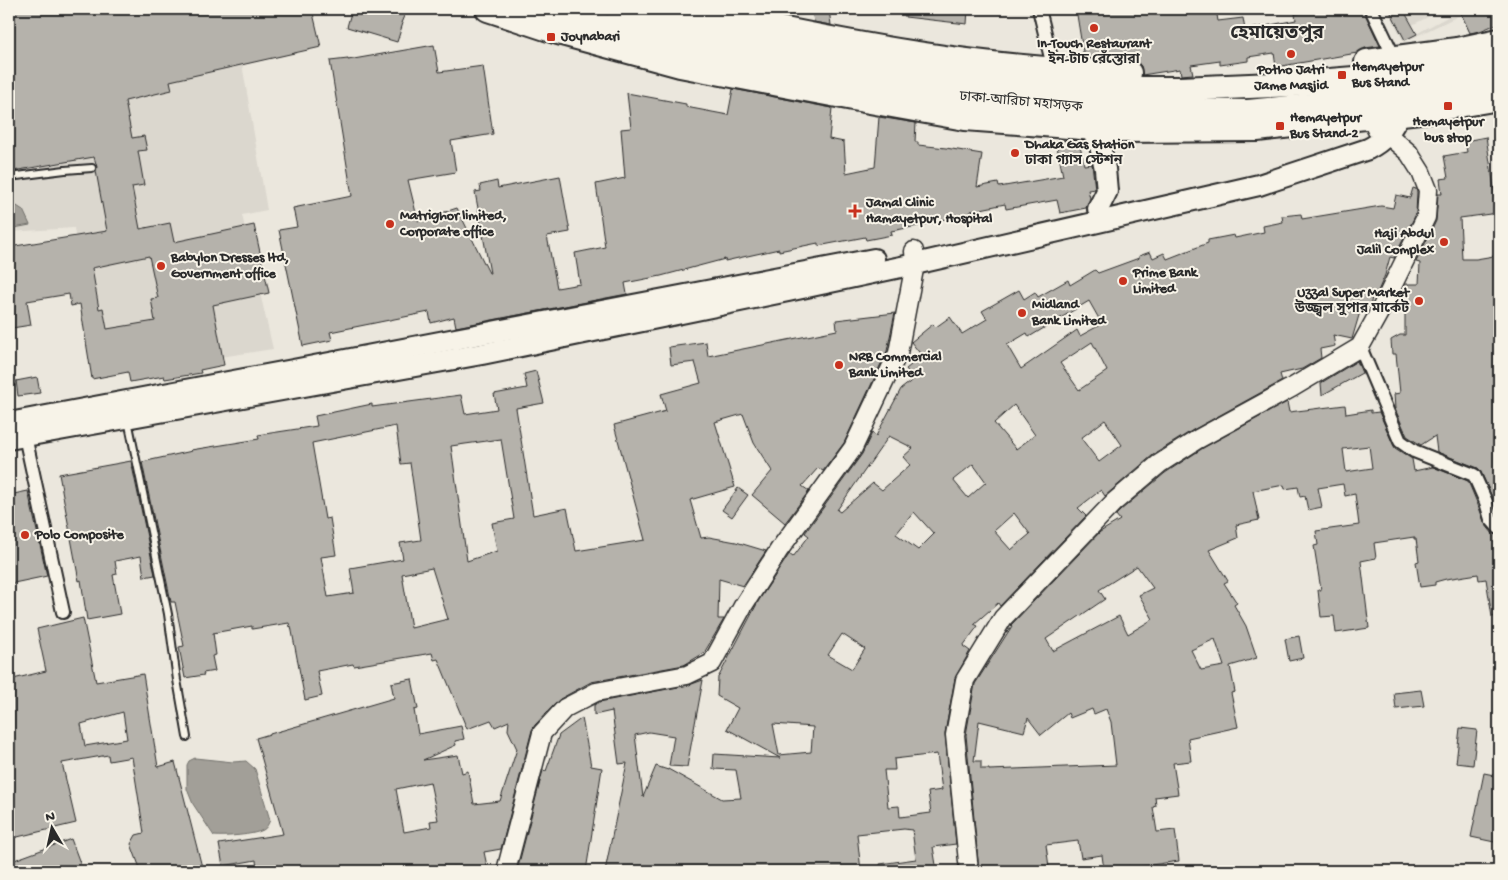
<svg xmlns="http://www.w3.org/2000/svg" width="1508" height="880" font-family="'Gochi Hand','Noto Sans Bengali',sans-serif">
	<rect width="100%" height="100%" fill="#ebe7dd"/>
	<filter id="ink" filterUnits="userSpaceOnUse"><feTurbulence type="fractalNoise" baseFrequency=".02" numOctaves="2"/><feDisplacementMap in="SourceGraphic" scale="10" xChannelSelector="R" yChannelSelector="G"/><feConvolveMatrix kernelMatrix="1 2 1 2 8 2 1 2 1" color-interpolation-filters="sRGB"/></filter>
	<g filter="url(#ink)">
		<g fill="#dbd7ce">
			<path d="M9 9H292L293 41 241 58 267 210 242 215 273 349 94 376 74 228 9 232Z"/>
			<path d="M1387 9H1389L1405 40 1462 9H1473L1404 42Z"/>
			<path d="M1403 9H1444L1412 25Z"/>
		</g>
		<g fill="#a29f98" stroke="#72716c">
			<path d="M9 201 23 210 30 225 9 229Z"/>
			<path d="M195 758 233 762 246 761 255 769 270 820C268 824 267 828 263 830 254 835 225 837 214 836L193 804 187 789V765L189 761Z"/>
		</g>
		<g fill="#b5b2ab" stroke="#2b2b2b" fill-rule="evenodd">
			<path d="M9 9H312L321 47 170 81 172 90 125 101 132 138 144 136 147 150 138 151 144 185 132 187 140 229 170 223 174 242 254 225 269 293 213 305 224 365 200 370 201 373 165 379 164 376 130 382 128 372 92 379 80 304 71 306 69 294 27 301 31 325 12 328V325L9 326V247L107 231 96 171 97 167 94 157 13 171 9 149ZM149 256 158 298 151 299 155 321 107 329 103 308 99 309 92 268Z"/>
			<path d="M352 9H407L401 23H403L397 42 347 27Z"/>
			<path d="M812 9H829L831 25 814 22Z"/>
			<path d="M905 9H968L967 24 905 17Z"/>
			<path d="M1076 9H1216L1218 21 1243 18 1245 30 1296 20 1295 14 1322 9H1363L1380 46 1365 48 1357 53 1276 67 1274 53 1248 57V61L1220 65V61L1191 65 1193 74 1181 75 1180 69 1142 75 1141 66 1137 62 1130 59 1084 58Z"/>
			<path d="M1389 9H1403L1417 34 1405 40Z"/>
			<path d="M1459 9H1499V23L1480 31 1470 33Z"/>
			<path d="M434 45 439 72 483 66 493 134 451 141 456 172 408 180 418 221 457 208 489 273H490L475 192 481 191 480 185 497 181 498 188 560 176 570 232 547 236 557 288 580 284 575 253 605 247 596 184 625 178 621 129 631 128 627 93 686 104V107L728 115 733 89 832 108 829 139 844 142 846 173 875 167 879 117 916 123 915 142H918V145L946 148 982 154 977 187 998 183 999 187 1063 176 1056 142 1068 140 1079 141 1084 165 1092 164 1095 189 1088 190 1090 198 1086 208 1060 213 1057 200 1006 209 1005 204 971 211V213L933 222 934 223 891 231 892 235 866 240 865 237 818 246V243L779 251V249L725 261V259L661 276 625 283 627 294 456 327 454 317 431 323 429 312 330 332 332 340 303 346 279 230 297 227 293 208 352 196 330 61 348 59V60Z"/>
			<path d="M1486 137 1498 213 1460 218 1462 259H1476L1494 256 1497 276H1499V516L1493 499 1481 472 1478 468 1437 452 1435 436 1421 445 1407 436 1395 409 1394 394 1400 393 1396 354H1392L1391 340 1400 335H1405V284H1419L1420 263 1416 262 1436 221 1438 194H1442L1440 179 1448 178 1444 156 1467 152 1465 141Z"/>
			<path d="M1413 188 1416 189 1417 192 1416 214 1394 258 1390 257 1385 275 1375 298 1372 297 1370 307 1362 305 1352 339 1333 335 1335 346 1320 349 1321 358 1302 369 1280 374 1282 381 1193 430 1153 455 1105 496 1101 490 1078 508 1086 516 1000 606 998 603 974 624 978 626 963 646 970 651 955 678 945 733 956 844 933 847 937 871H881L880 864 916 859 912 830 904 829 857 834 861 871H605L627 763 619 764 612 711 594 715V705L599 702 689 685 703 680 687 767 669 766 674 736 649 732 635 735 643 797 656 766 668 770V769L722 799 741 798 736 770 713 769 714 754 780 758 727 729 738 708 717 696 718 677 719 676 759 600 788 556 789 554 793 557 809 536 805 533 862 454 872 433 876 436 901 389 914 379 906 369 922 356 911 342 933 324 936 327 950 317 962 334 987 319 982 311 1019 290 1024 299 1035 292 1038 297 1068 280 1070 285 1095 270 1098 273 1139 258V256L1150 252 1153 258 1164 253 1167 259 1208 243V240L1234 235 1235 238 1264 232 1263 226 1283 222 1282 216 1301 214 1302 219 1381 206 1393 208 1396 195 1410 198ZM1089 301 1102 324 1080 336 1077 330 1021 369 1007 345 1027 333 1029 337ZM1092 342 1107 371 1079 390 1060 363ZM1014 405 1035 435 1016 449 994 423ZM1105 420 1122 445 1099 462 1081 438ZM889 436 913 448 903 457 910 465 882 490 873 483 840 512 837 510ZM973 464 986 482 968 498 953 480ZM914 512 934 534 918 550 896 534ZM1014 513 1030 534 1011 550 994 531ZM842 634 865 649 852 669 828 655ZM773 724 813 727 811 752 779 755ZM937 754 942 790 928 792 931 813 900 817 899 806 888 807 884 770H895L894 759Z"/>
			<path d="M895 313 887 351 844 443 823 471 818 468 802 486 809 491 785 523 752 495 772 471 754 443 743 414 715 422 735 487 690 500 701 538 709 537 736 542 766 551 743 586 719 579 718 619H724L704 653 684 665 591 682 560 699 535 725 532 730 501 849 484 852 488 871H455L454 867 433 871H257L256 860 223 866 219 844 283 834 256 738 394 698 391 683 412 679 418 709 414 710 418 734 461 726 464 739 455 741 456 745 423 760 458 755 462 773 468 771 474 804 500 801 517 749 508 730 509 721 495 727 491 720 467 729 438 659 434 660 432 653 354 666 353 664 317 671 322 696 305 700 291 626 290 627 289 623 252 629V626L213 633 216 655 212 656 215 671 203 673 204 675 185 678 179 647 184 646 175 602H171L142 462 192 451 191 450 259 439 258 435 317 426 315 416 372 404V407L461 395 465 414 497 409 494 394 527 388 524 374 536 371 544 403 516 408 533 515 567 508 576 551 645 540 614 425 666 411 661 394 701 383 695 362 671 365 669 347 706 342 708 356 837 330 836 320ZM396 426 401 464 410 463 421 540 400 543 403 559 350 568 354 593 328 597 321 557 336 555 330 518 325 519 312 443ZM501 439 514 519 492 523 497 551 467 561 451 446ZM432 568 448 619 411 628 402 574ZM430 782 438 820 430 821 431 827 404 832 396 789Z"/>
			<path d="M1357 361 1362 373 1322 395 1321 383Z"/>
			<path d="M37 377 40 393 18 396 16 381Z"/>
			<path d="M1287 402 1289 412 1345 405 1346 414 1371 410V413L1379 412 1393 444 1395 448 1412 459 1414 471 1433 467 1468 481 1478 505 1485 524 1493 534 1499 536V616L1492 617 1486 579 1479 580 1478 574 1446 579 1435 582V585L1420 587 1416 562 1419 561 1416 539H1414V537L1374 543 1376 558 1361 561 1369 628 1336 633 1334 616 1321 617 1318 590H1321L1314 546 1318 545 1316 531 1359 525 1355 494 1345 496 1343 484 1318 488 1322 507 1308 510 1305 496 1300 497 1298 487 1285 489 1284 485 1253 491 1259 520 1236 525 1238 538 1209 550 1228 581 1224 583 1237 603 1234 605 1246 626 1257 658 1230 666 1235 692 1231 693 1238 727 1188 738 1191 761 1173 763 1178 794 1155 797 1156 806 1153 807 1157 832 1175 830 1179 861 1130 868V866L1104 870 1102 855 1081 858 1078 841 1046 845 1049 867 1020 871H979L966 735 975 684 1012 626 1011 625 1100 532 1120 520 1116 515 1121 510 1165 473 1203 448ZM1369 446 1372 468 1346 472 1343 449ZM1137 566 1153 588 1139 595 1153 619 1128 634 1119 616 1053 651 1046 639 1105 599 1099 590ZM1215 639 1224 666 1201 670 1191 650ZM1092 709 1094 714 1106 709 1111 722 1116 765 989 770V769H981V761H974L979 721 1024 732 1028 718 1041 735 1068 713 1070 718Z"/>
			<path d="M131 461 155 575 144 577 141 556 115 561 117 574 113 575 120 614 87 620 81 580 79 581 59 474Z"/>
			<path d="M738 488 748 495 732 517 722 510Z"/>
			<path d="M28 491 47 576 9 584V495Z"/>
			<path d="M83 618 96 682 143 674 158 767 175 762 203 871H141L131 844 136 835 144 833 132 757 109 761 108 755 62 763 76 823 9 839V680L46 671 37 629ZM123 712 127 739 85 746 81 724Z"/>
			<path d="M1299 636 1303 658 1289 661 1285 639Z"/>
			<path d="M1421 690 1424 706 1396 709 1394 693Z"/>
			<path d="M582 718 591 766 602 768 586 871H517L543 770 546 771 559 735Z"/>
			<path d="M1460 728 1477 730 1473 765 1456 763Z"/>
			<path d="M1484 773 1499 776 1496 788 1499 789V843L1471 837Z"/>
			<path d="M71 839 83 871H9V862Z"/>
		</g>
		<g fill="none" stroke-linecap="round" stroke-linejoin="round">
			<defs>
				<g id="lane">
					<path d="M9 177 65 170 92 168"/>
					<path d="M128 420 168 614 177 680 187 737"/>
				</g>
				<g id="street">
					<path d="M1039 9 1054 70"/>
					<path d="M1371 9 1395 59"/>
					<path d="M1360 347 1400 441 1414 451 1474 475 1486 502 1491 519 1499 528"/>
					<path d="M25 436 63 612"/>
				</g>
				<g id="secondary">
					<path d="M506 871 542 733 565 708 596 692 687 675 712 663 743 606 779 550 853 448 898 353 915 264 914 251"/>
					<path d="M969 871 955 735 965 680 1003 618 1114 502 1159 464 1198 439 1293 387 1360 347 1380 311 1426 217 1428 190 1421 172 1409 153 1388 135 1376 129"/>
				</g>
				<g id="primary">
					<path d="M1090 127 1100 146 1105 169 1107 191 1098 209"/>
					<path d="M9 423 293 370 874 259"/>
					<path d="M9 439 482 354 788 291 915 264 1259 185 1368 149C1386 140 1390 131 1400 114"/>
				</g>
				<g id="highway">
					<path d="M488 9 558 32 680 65 853 98 965 118 1120 130 1257 129 1429 110 1499 98"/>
					<path d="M550 9 587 22 669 42 745 58 932 94 1094 110 1248 112 1392 98 1499 80"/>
					<path d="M619 9 639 15 797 50 948 78 1079 89H1180L1293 84 1403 75 1499 59"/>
					<path d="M700 12C841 43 984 71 1129 73"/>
					<path d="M1367 62 1457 50 1499 41"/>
				</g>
			</defs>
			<use href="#lane" stroke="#2b2b2b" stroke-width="10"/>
			<use href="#street" stroke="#2b2b2b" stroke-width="16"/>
			<use href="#secondary" stroke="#2b2b2b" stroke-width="21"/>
			<use href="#primary" stroke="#2b2b2b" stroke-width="24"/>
			<use href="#highway" stroke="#2b2b2b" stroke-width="28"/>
			<use href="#lane" stroke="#f7f3e8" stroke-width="6"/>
			<use href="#street" stroke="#f7f3e8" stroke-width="12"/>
			<use href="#secondary" stroke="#f7f3e8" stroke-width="18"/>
			<use href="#primary" stroke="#f7f3e8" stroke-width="20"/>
			<use href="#highway" stroke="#f7f3e8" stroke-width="24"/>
		</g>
	</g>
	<g fill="#c8321e" stroke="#f7f3e8" stroke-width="2">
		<circle cx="1094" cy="28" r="5"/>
		<rect x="546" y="32" width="10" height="10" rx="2.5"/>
		<circle cx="1291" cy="54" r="5"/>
		<rect x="1337" y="70" width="10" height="10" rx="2.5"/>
		<rect x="1443" y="101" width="10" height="10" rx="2.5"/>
		<rect x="1275" y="121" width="10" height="10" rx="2.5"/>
		<circle cx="1015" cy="153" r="5"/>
		<path d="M852.5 203.5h5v5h5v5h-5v5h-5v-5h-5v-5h5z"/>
		<circle cx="390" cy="224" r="5"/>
		<circle cx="1444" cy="242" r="5"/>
		<circle cx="161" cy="266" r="5"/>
		<circle cx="1123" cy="281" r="5"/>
		<circle cx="1419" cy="301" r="5"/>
		<circle cx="1022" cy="313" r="5"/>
		<circle cx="839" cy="365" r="5"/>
		<circle cx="25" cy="535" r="5"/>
	</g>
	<g text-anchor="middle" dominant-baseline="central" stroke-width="4" stroke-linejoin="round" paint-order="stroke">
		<g font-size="14" font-weight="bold" fill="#2b2b2b" stroke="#f7f3e8" text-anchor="start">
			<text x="561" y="37">Joynabari</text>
			<text x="1094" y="44" text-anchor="middle">In-Touch Restaurant<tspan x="1094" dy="16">ইন-টাচ রেঁস্তোরা</tspan></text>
			<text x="1352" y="67">Hemayetpur<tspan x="1352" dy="16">Bus Stand</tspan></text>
			<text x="1291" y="70" text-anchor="middle">Potho Jatri<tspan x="1291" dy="16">Jame Masjid</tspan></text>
			<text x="1290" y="118">Hemayetpur<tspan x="1290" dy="16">Bus Stand-2</tspan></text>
			<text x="1448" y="122" text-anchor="middle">Hemayetpur<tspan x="1448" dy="16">bus stop</tspan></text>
			<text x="1025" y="145">Dhaka Gas Station<tspan x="1025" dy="16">ঢাকা গ্যাস স্টেশন</tspan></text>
			<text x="866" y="203">Jamal Clinic<tspan x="866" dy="16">Hamayetpur, Hospital</tspan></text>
			<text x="400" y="216">Matrighor limited,<tspan x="400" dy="16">Corporate office</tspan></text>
			<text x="1434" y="234" text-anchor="end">Haji Abdul<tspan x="1434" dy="16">Jalil Complex</tspan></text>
			<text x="171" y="258">Babylon Dresses ltd,<tspan x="171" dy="16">Government office</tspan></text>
			<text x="1133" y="273">Prime Bank<tspan x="1133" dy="16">Limited</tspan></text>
			<text x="1409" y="293" text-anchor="end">Uzzal Super Market<tspan x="1409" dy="16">উজ্জ্বল সুপার মার্কেট</tspan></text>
			<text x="1032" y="305">Midland<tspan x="1032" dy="16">Bank Limited</tspan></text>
			<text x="849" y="357">NRB Commercial<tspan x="849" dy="16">Bank Limited</tspan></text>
			<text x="35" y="535">Polo Composite</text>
		</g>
		<g font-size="14" fill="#2b2b2b" stroke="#f7f3e8">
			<text transform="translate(1021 103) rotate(5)">ঢাকা-আরিচা মহাসড়ক</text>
		</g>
		<g font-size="19" font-weight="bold" fill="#2b2b2b" stroke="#f7f3e8">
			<text x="1277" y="34">হেমায়েতপুর</text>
		</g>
	</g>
	<rect width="1508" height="880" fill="none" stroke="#f7f3e8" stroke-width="30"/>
	<rect x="15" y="15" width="1478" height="850" fill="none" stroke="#2b2b2b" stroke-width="2" filter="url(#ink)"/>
	<g transform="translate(52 828) rotate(351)" stroke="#f7f3e8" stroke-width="4" paint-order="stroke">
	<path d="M0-4L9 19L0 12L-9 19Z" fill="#2b2b2b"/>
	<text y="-8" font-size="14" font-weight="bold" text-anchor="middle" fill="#2b2b2b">N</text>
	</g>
</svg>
